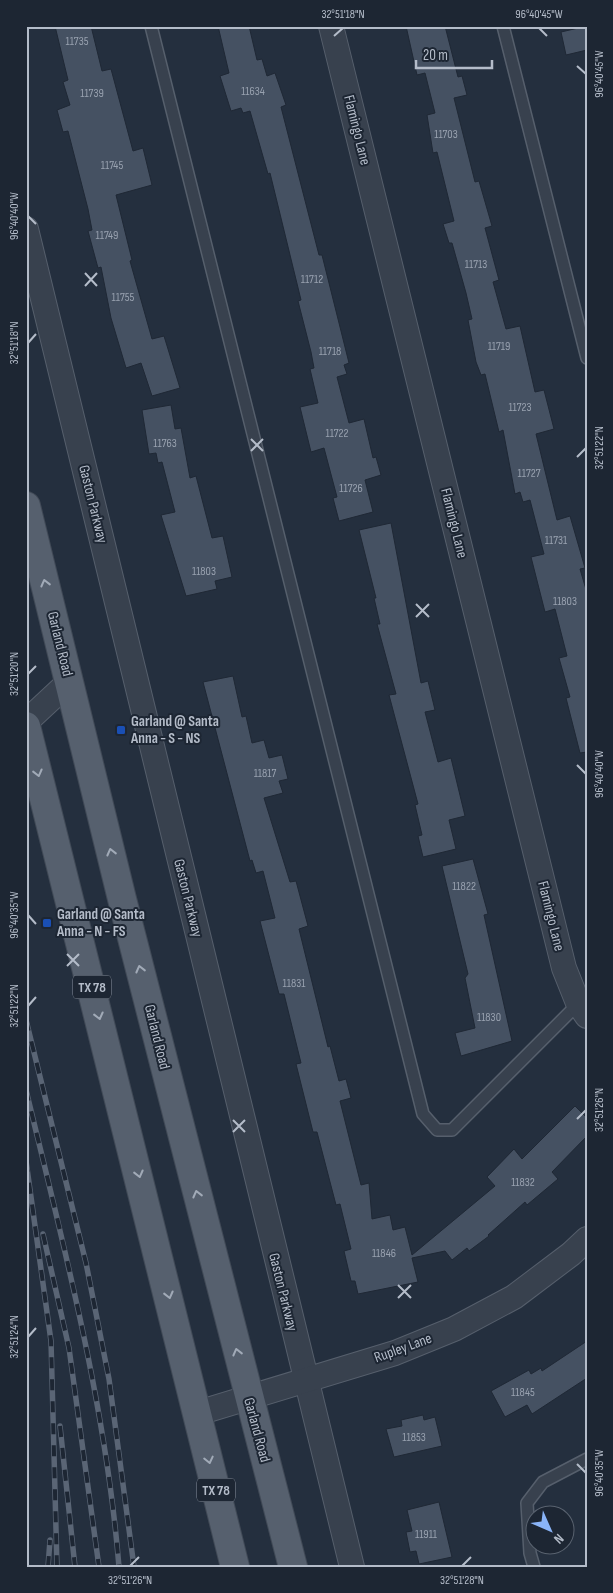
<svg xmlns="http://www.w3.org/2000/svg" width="613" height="1593" font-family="'Sofia Sans Condensed',sans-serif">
	<rect width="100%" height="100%" fill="#242f3e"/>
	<g fill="#455162" stroke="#1f2835">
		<path d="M55 26H91L102 71 111 69 133 151 143 148 152 185 116 195 132 260 130 261 152 339 164 336 180 388 152 396 141 363 126 368 111 318 101 267 98 268 88 231 92 230 88 209 68 131 63 132 57 110 70 105 63 82 68 80Z"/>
		<path d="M218 26H249L257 60 262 59 267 76 275 73 286 105 281 107 319 255H322L349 363 344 365 347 374 337 377 349 423 364 419 373 458 376 457 381 475 365 480 373 512 339 521 333 498 337 497 324 448 311 452 300 407 318 403 310 369 314 368 311 352 298 301 301 300 270 173 268 174 250 111 243 113 241 108 231 111 220 76 229 73Z"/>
		<path d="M406 26H445L458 77 462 76 467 95 454 98 475 182 479 181 492 226 485 228 499 280 493 282 506 329 520 326 535 392 544 390 554 429 536 434 557 520 570 516 585 568 580 569 587 593V752L580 753 566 698 570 697 559 658 567 656 555 609 545 612 531 557 544 554 530 500 523 502 520 492 515 494 503 430 499 432 485 374 481 375 476 362 468 320 472 319 466 293 452 243H449L443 224 454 221 437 152 433 153 427 115 435 113 425 73 417 75Z"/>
		<path d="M587 26V50L566 55 561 32Z"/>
		<path d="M171 405 175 429 181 428 190 478 196 476 212 538 223 536 232 577 215 581 217 589 186 596 161 515 175 512 162 462 158 463 156 453 149 454 142 410Z"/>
		<path d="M391 523 421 683 428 681 435 710 425 712 438 762 451 758 465 816 449 820 456 849 423 857 418 836 422 835 415 805 418 804 389 695 396 694 377 624H380L374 598H376L359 530Z"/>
		<path d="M233 676 242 717 246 716 252 743 264 740 269 758 282 755 288 779 279 781 283 793 264 798 290 882 296 881 308 926 299 929 328 1047 330 1046 339 1081 346 1079 351 1098 340 1101 361 1185 369 1183 372 1219 390 1215 393 1230 405 1227 412 1255 495 1186 487 1177 514 1149 522 1159 575 1106 587 1118V1136L552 1172 558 1179 527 1205 525 1202 488 1235 489 1236 469 1251 467 1248 452 1260 445 1251 412 1258 418 1282 358 1294 355 1281H351L344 1251 351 1249 340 1204 336 1205 317 1132H313L296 1064 301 1063 284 994H279L260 921 275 918 263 871 256 873 252 860 250 861 203 682Z"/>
		<path d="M473 859 488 914 484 915 512 1041 461 1056 455 1033 475 1028 465 978 468 974 442 866Z"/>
		<path d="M587 1341V1378L532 1414 527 1405 505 1417 491 1391 529 1370 531 1374 541 1368 542 1371Z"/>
		<path d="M423 1415 424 1420 435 1417 442 1446 394 1457 386 1429 402 1426 401 1420Z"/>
		<path d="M439 1502 452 1557 419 1564 416 1551 410 1552 406 1532 412 1531 407 1510Z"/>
	</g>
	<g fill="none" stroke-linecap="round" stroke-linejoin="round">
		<defs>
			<g id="service">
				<path d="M151 26 423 1114 437 1130H452L580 1002"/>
				<path d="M503 26 587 358"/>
				<path d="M534 1567 530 1553 527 1503 543 1482 587 1459"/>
			</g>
			<g id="minor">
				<path d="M331 26 564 968 578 1003 587 1016"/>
				<path d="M26 229 352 1567"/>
				<path d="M26 722 69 682"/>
				<path d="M198 1413 395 1353 454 1329 514 1297 571 1254 587 1239"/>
			</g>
			<g id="primary">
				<path d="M26 506 122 899 293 1567"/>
				<path d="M26 726 235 1567"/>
			</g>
		</defs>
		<use href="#service" stroke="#565f6c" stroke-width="14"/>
		<use href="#minor" stroke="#565f6c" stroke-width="26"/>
		<use href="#primary" stroke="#414a57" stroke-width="30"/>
		<use href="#service" stroke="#38414e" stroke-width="11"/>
		<use href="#minor" stroke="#38414e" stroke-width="24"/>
		<use href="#primary" stroke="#56606e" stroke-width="28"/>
		<defs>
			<g id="rail">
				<path d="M26 1020 86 1263 109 1379 134 1567"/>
				<path d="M26 1090C64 1247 106 1406 119 1567"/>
				<path d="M26 1161 51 1341 57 1567"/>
				<path d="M43 1234 69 1348 99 1567"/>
				<path d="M60 1426 75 1567"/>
				<path d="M48 1567 50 1540"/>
			</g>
		</defs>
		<use href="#rail" stroke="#5a6575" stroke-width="5.5"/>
		<use href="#rail" stroke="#1d2633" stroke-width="4" stroke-dasharray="11" stroke-linecap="butt"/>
	</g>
	<defs><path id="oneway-chevron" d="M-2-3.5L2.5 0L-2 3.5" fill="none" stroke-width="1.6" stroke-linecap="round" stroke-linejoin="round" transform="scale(1.25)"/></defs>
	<g stroke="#a1aab7">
		<use href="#oneway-chevron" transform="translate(45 583) rotate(-104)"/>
		<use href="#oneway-chevron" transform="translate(38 773) rotate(76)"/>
		<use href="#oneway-chevron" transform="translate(111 852) rotate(-104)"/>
		<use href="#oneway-chevron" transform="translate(140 969) rotate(-104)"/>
		<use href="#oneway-chevron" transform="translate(99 1016) rotate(76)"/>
		<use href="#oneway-chevron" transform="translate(139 1174) rotate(76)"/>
		<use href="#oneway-chevron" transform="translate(197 1194) rotate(-104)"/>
		<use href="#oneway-chevron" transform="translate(169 1295) rotate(76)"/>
		<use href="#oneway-chevron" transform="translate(237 1352) rotate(-104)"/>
		<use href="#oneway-chevron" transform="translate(209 1460) rotate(77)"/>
	</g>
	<path fill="none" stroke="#b4bcc9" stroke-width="2" d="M539 28 547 36M334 36 343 28M577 66 586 74M28 216 36 224M85 273 97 286M85 286 97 273M28 343 36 334M251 439 263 451M251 451 263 439M577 457 586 448M416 604 429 617M416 617 429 604M28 674 36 666M577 765 586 774M28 915 36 924M67 954 79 966M67 966 79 954M28 1006 36 997M577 1119 586 1110M233 1120 245 1132M233 1132 245 1120M398 1285 411 1298M398 1298 411 1285M28 1337 36 1328M577 1464 586 1473M130 1566 139 1557M462 1566 471 1557"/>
	<g fill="#1a4fb4" stroke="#1d2633" stroke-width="2">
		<rect x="116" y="725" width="10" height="10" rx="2.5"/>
		<rect x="42" y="918" width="10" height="10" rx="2.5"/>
	</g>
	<g text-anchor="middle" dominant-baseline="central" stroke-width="4" stroke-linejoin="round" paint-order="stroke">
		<g font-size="12" fill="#98a1af">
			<text x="77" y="41">11735</text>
			<text x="253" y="91">11634</text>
			<text x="92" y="93">11739</text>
			<text x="446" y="134">11703</text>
			<text x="112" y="165">11745</text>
			<text x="107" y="235">11749</text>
			<text x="476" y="264">11713</text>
			<text x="312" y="279">11712</text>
			<text x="123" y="297">11755</text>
			<text x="499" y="346">11719</text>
			<text x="330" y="351">11718</text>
			<text x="520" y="407">11723</text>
			<text x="337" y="433">11722</text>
			<text x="165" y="443">11763</text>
			<text x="529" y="473">11727</text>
			<text x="351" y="488">11726</text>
			<text x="556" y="540">11731</text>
			<text x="204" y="571">11803</text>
			<text x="565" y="601">11803</text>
			<text x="265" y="773">11817</text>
			<text x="464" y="886">11822</text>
			<text x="294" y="983">11831</text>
			<text x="489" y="1017">11830</text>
			<text x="523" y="1182">11832</text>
			<text x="384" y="1253">11846</text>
			<text x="523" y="1392">11845</text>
			<text x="414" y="1437">11853</text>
			<text x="426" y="1534">11911</text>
		</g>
		<g fill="#1d2633" stroke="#878f9c" stroke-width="1">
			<rect x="73" y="975.5" width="38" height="23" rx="4"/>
			<rect x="197" y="1478.5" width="38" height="23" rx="4"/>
		</g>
		<g font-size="14" font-weight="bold" fill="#b4bcc9">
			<text x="92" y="987">TX 78</text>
			<text x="216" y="1490">TX 78</text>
		</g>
		<g font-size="15" fill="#b4bcc9" stroke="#1d2633">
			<text transform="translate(357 130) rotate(76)">Flamingo Lane</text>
			<text transform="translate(93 504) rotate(76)">Gaston Parkway</text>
			<text transform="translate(454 523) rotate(76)">Flamingo Lane</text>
			<text transform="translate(60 644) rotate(76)">Garland Road</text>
			<text transform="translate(188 898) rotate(76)">Gaston Parkway</text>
			<text transform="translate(551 916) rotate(76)">Flamingo Lane</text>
			<text transform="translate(157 1037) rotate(76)">Garland Road</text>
			<text transform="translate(283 1292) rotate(76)">Gaston Parkway</text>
			<text transform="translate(403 1348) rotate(-20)">Rupley Lane</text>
			<text transform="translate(257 1430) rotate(75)">Garland Road</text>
		</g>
		<g font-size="15" font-weight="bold" fill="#b4bcc9" stroke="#1d2633" text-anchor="start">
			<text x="131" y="721">Garland @ Santa<tspan x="131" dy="17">Anna - S - NS</tspan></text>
			<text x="57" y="914">Garland @ Santa<tspan x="57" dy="17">Anna - N - FS</tspan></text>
		</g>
	</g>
	<rect width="613" height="1593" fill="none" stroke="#1d2633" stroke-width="55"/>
	<g transform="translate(550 1530) rotate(135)"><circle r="24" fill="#1d2633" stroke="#59626f"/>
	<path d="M0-4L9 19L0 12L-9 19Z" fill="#8ab4f8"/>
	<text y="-8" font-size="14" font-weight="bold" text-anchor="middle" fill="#b4bcc9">N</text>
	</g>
	<path d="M416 60v8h76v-8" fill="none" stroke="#b4bcc9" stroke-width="2.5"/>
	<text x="423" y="60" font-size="15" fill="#b4bcc9" stroke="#1d2633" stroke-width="4" paint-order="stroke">20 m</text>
	<rect x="28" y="28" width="558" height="1538" fill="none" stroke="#b4bcc9" stroke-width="2"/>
	<g font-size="12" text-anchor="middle" fill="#b4bcc9">
		<text x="343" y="18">32°51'18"N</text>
		<text x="539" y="18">96°40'45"W</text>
		<text transform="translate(599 74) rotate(-90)" y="4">96°40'45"W</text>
		<text transform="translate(14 216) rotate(-90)" y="4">96°40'40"W</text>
		<text transform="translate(14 343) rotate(-90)" y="4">32°51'18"N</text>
		<text transform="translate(599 448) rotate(-90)" y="4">32°51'22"N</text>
		<text transform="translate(14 674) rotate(-90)" y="4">32°51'20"N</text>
		<text transform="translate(599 774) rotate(-90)" y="4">96°40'40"W</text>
		<text transform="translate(14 915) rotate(-90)" y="4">96°40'35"W</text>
		<text transform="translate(14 1006) rotate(-90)" y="4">32°51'22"N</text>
		<text transform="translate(599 1110) rotate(-90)" y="4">32°51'26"N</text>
		<text transform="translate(14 1337) rotate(-90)" y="4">32°51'24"N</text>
		<text transform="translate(599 1473) rotate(-90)" y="4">96°40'35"W</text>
		<text x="130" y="1584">32°51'26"N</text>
		<text x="462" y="1584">32°51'28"N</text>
	</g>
</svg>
